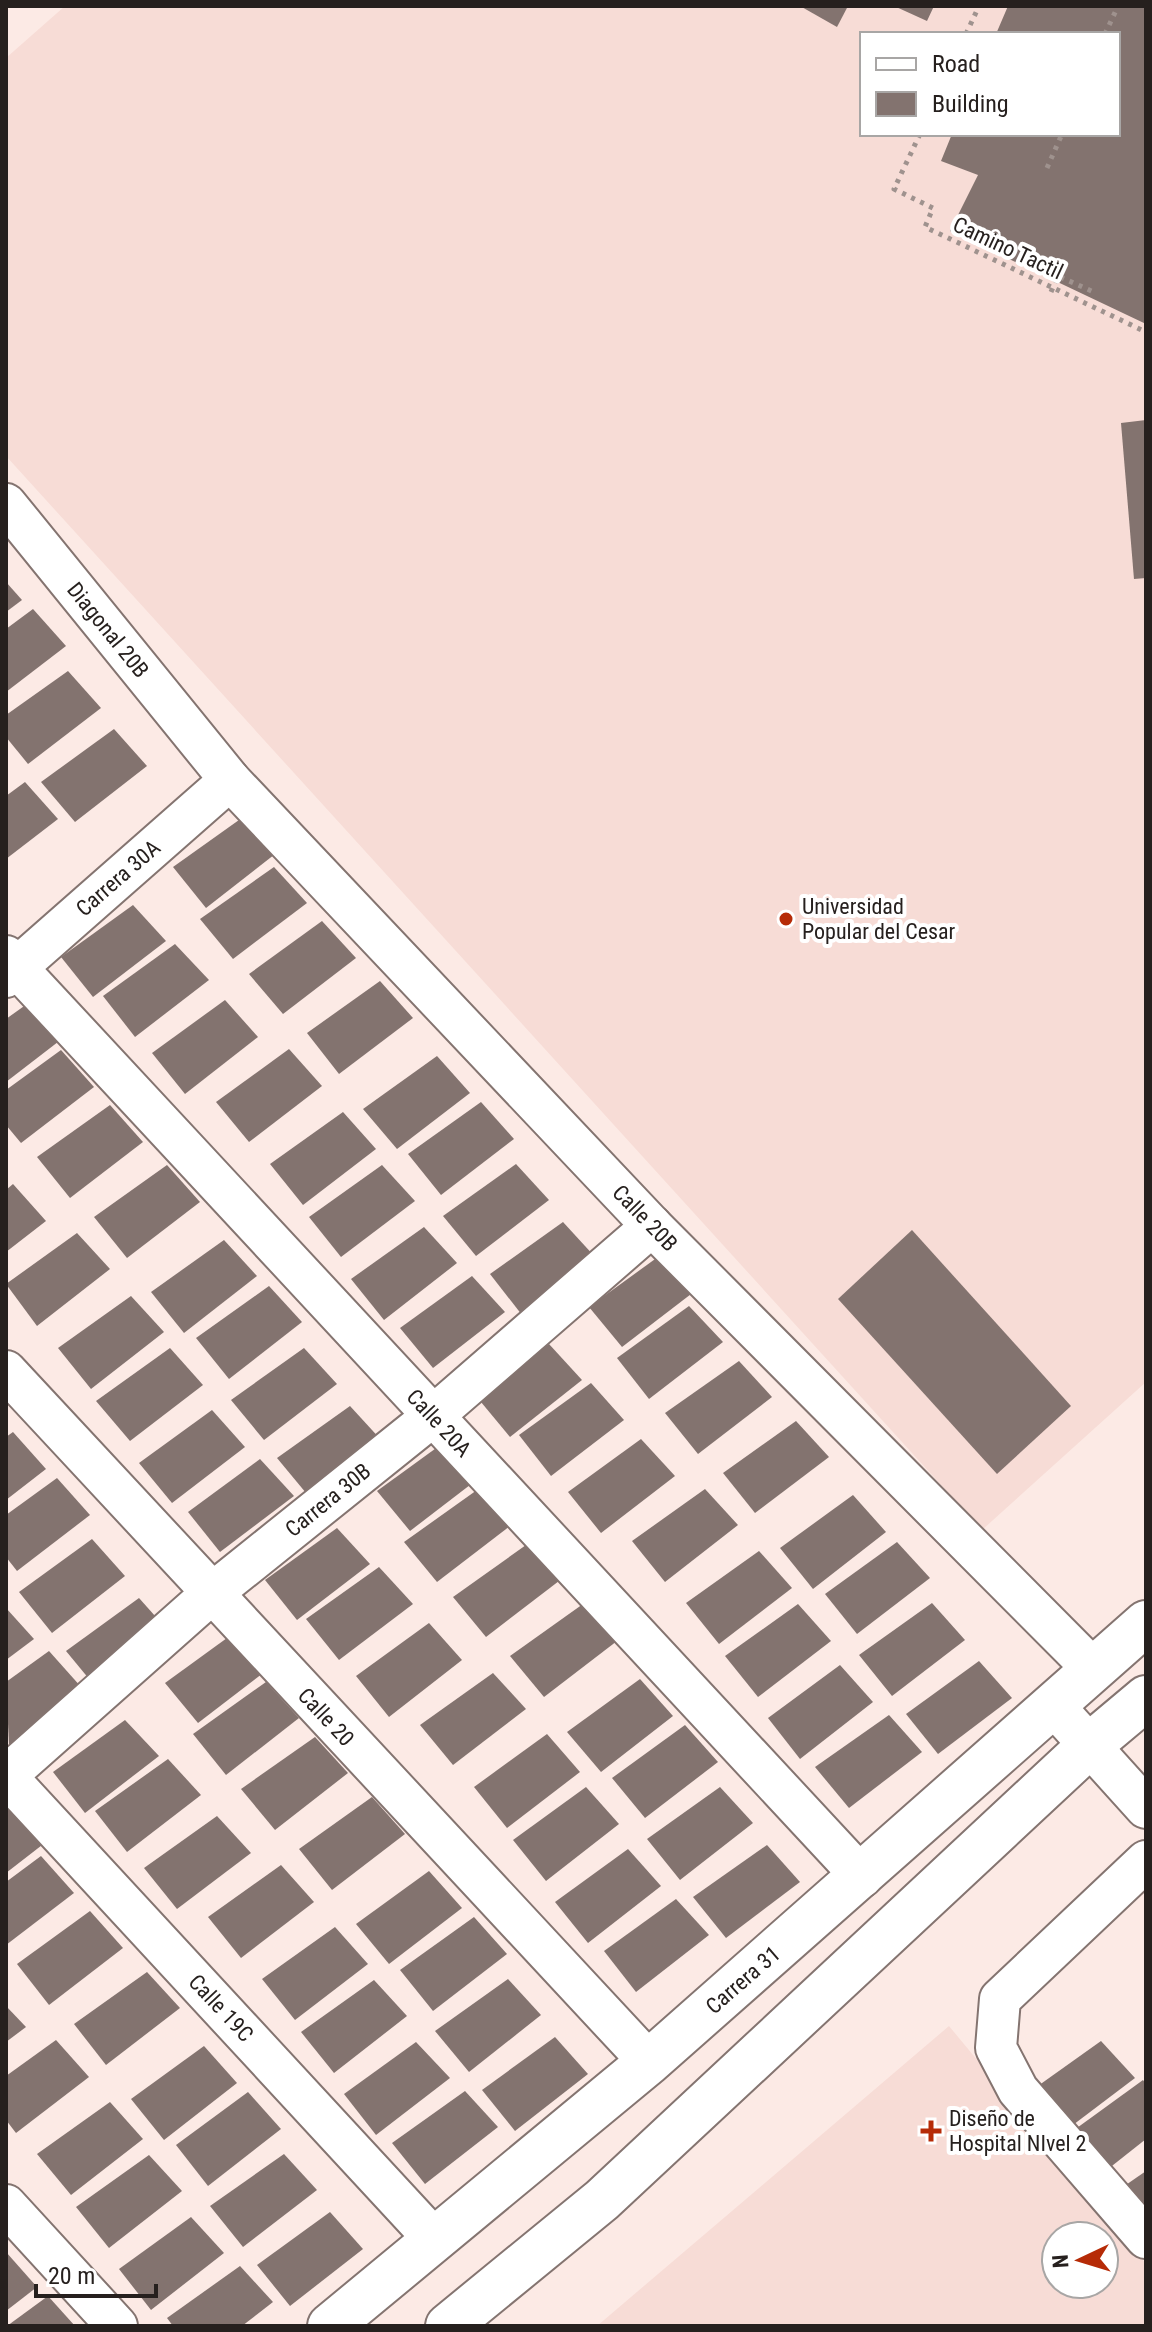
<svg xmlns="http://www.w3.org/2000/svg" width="1152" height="2332" font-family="'Roboto Condensed',sans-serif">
	<rect width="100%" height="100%" fill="#fceae5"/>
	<g fill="#f7dcd6" fill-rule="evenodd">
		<path d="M65 6H1146V1382L982 1530 6 456V58ZM862 34H1118V134H862Z"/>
		<path d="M949 2026 1146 2264V2326H597ZM1056 2236H1104V2284H1056Z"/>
	</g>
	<g fill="#83736f">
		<path d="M800 6H848L837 27Z"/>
		<path d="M894 6H934L927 21Z"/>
		<path d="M1008 6H1146V324L950 231 978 175 941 161 952 134H1118V34H996Z"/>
		<path d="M1146 420V578L1134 579 1121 423Z"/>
		<path d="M6 582 22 600 6 612Z"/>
		<path d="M33 609 66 646 6 692V629Z"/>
		<path d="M68 671 101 708 28 764 6 737V715Z"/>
		<path d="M114 729 147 766 75 822 41 782Z"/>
		<path d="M25 782 58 819 6 859V796Z"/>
		<path d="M246 815 279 851 206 908 173 867Z"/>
		<path d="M274 867 307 903 233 959 200 919Z"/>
		<path d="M133 905 166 941 93 997 61 957Z"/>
		<path d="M322 921 356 958 283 1014 249 974Z"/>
		<path d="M175 944 209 980 135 1037 103 996Z"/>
		<path d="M380 981 413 1018 339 1074 307 1033Z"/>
		<path d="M34 999 67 1035 6 1082V1019Z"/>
		<path d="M225 1000 258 1037 185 1094 152 1053Z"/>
		<path d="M289 1049 322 1086 249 1142 216 1102Z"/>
		<path d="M61 1050 94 1087 21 1143 6 1125V1090Z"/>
		<path d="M437 1056 470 1093 397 1149 363 1109Z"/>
		<path d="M481 1102 514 1139 441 1195 408 1154Z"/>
		<path d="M110 1105 143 1142 70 1198 37 1157Z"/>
		<path d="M343 1112 376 1149 303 1205 270 1164Z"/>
		<path d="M516 1164 549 1200 476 1256 443 1216Z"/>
		<path d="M167 1165 200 1202 127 1258 94 1217Z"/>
		<path d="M382 1165 415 1201 341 1257 309 1217Z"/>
		<path d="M13 1184 46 1221 6 1252V1190Z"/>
		<path d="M563 1222 596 1258 522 1315 490 1274Z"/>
		<path d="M424 1227 457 1263 384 1320 351 1279Z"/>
		<path d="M912 1230 1071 1406 997 1474 838 1299Z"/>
		<path d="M77 1233 110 1269 37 1326 6 1284Z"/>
		<path d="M224 1240 257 1276 184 1333 151 1292Z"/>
		<path d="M662 1254 695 1291 622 1347 589 1307Z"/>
		<path d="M472 1276 505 1312 433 1368 400 1328Z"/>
		<path d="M269 1286 302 1322 229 1379 196 1338Z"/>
		<path d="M131 1296 164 1332 91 1389 58 1348Z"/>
		<path d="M689 1306 723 1342 649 1399 617 1358Z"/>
		<path d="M549 1344 582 1380 510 1437 476 1396Z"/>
		<path d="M170 1348 203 1385 130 1441 96 1401Z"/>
		<path d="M304 1348 337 1384 264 1440 231 1400Z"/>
		<path d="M739 1361 772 1397 698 1454 665 1413Z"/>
		<path d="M591 1383 624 1420 551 1476 519 1435Z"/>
		<path d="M350 1406 383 1442 311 1499 277 1458Z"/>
		<path d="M212 1410 245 1447 172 1503 139 1463Z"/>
		<path d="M796 1421 829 1457 755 1513 723 1473Z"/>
		<path d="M13 1432 46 1469 6 1500V1437Z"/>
		<path d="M450 1438 483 1475 410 1531 377 1491Z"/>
		<path d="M641 1439 675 1476 601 1533 568 1492Z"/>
		<path d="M260 1459 294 1496 220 1552 188 1512Z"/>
		<path d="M57 1478 90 1515 17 1571 6 1557V1515Z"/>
		<path d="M705 1489 738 1525 665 1582 632 1541Z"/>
		<path d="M477 1490 510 1526 437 1582 404 1542Z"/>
		<path d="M853 1495 886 1532 813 1589 780 1548Z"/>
		<path d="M337 1528 370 1564 297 1620 265 1580Z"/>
		<path d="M92 1539 125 1576 52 1633 19 1592Z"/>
		<path d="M897 1542 930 1578 857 1634 825 1594Z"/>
		<path d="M526 1545 559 1581 486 1637 453 1597Z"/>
		<path d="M759 1551 792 1588 719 1644 686 1603Z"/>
		<path d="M379 1567 413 1604 339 1660 306 1619Z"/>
		<path d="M139 1598 172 1635 99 1691 66 1651Z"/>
		<path d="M932 1603 965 1640 892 1696 859 1655Z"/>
		<path d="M583 1604 617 1641 544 1697 510 1656Z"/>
		<path d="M798 1604 831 1641 758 1697 725 1656Z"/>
		<path d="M6 1608 34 1639 6 1660Z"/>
		<path d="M429 1623 462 1660 389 1717 356 1676Z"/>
		<path d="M238 1630 271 1667 198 1723 165 1683Z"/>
		<path d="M49 1651 82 1688 9 1745 6 1682Z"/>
		<path d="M979 1661 1012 1698 938 1754 906 1714Z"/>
		<path d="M840 1665 873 1702 800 1759 768 1718Z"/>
		<path d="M493 1673 526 1709 453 1765 420 1725Z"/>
		<path d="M640 1679 673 1716 601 1772 567 1732Z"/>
		<path d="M266 1682 299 1718 226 1775 193 1734Z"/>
		<path d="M889 1715 922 1752 849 1808 815 1767Z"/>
		<path d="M125 1720 159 1756 85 1813 53 1772Z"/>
		<path d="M685 1725 718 1762 645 1818 612 1778Z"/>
		<path d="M547 1734 580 1772 507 1828 474 1787Z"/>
		<path d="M315 1737 348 1773 275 1830 241 1789Z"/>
		<path d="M168 1759 201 1795 127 1852 95 1811Z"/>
		<path d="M586 1787 619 1824 546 1881 513 1840Z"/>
		<path d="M720 1787 753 1823 680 1880 647 1839Z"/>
		<path d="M372 1797 405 1834 332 1890 299 1849Z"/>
		<path d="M13 1805 46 1842 6 1873V1811Z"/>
		<path d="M217 1816 251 1853 177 1909 144 1868Z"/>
		<path d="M767 1845 800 1882 726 1938 693 1897Z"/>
		<path d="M628 1849 661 1886 588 1943 555 1902Z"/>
		<path d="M41 1856 74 1893 6 1945V1882Z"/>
		<path d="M281 1865 314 1902 241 1958 208 1917Z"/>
		<path d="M429 1871 462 1908 389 1964 356 1924Z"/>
		<path d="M676 1899 709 1935 636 1992 604 1951Z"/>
		<path d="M90 1911 123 1948 49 2005 17 1964Z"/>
		<path d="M474 1917 507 1954 433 2011 400 1970Z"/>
		<path d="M335 1927 368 1964 295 2020 262 1979Z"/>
		<path d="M147 1972 180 2008 106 2065 74 2024Z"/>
		<path d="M508 1979 541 2015 469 2072 435 2031Z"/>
		<path d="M374 1980 407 2016 334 2073 301 2032Z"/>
		<path d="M6 2006 26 2027 6 2042Z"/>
		<path d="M555 2037 588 2074 515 2131 482 2090Z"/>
		<path d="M56 2040 89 2077 16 2133 6 2120V2076Z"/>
		<path d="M1101 2041 1135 2078 1061 2134 1028 2093Z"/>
		<path d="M416 2042 450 2078 376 2135 344 2094Z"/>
		<path d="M204 2046 237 2083 164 2140 131 2099Z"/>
		<path d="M1143 2080 1146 2084V2139L1103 2173 1070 2133Z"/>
		<path d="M465 2091 498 2127 425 2184 392 2143Z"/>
		<path d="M248 2092 281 2129 208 2186 176 2145Z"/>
		<path d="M110 2102 143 2139 71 2195 37 2154Z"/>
		<path d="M284 2154 317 2190 243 2247 210 2206Z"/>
		<path d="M149 2155 182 2191 109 2248 76 2207Z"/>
		<path d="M1146 2171V2222L1120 2189Z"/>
		<path d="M330 2212 363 2249 290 2306 257 2265Z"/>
		<path d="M191 2217 224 2253 151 2310 119 2269Z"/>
		<path d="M6 2252 37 2287 6 2311Z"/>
		<path d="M240 2266 273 2302 242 2326H173L167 2318Z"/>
		<path d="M48 2296 75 2326H7Z"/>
	</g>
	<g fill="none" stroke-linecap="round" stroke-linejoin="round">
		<defs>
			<g id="street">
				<path d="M6 504 230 780 652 1226 1093 1669"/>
				<path d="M6 956 862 1877"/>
				<path d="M6 977 230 780"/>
				<path d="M6 1371 649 2062"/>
				<path d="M1053 1705 1146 1808"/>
				<path d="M1146 1861 1000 1999 996 2048 1018 2090 1146 2238"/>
				<path d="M6 2205 117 2326"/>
				<path d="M435 2240 6 1776 211 1594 433 1416 652 1226"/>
			</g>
			<g id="secondary">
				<path d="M330 2326 649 2062 1146 1623"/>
				<path d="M448 2326 602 2200 1090 1745 1146 1698"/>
			</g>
		</defs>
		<use href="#street" stroke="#847470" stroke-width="44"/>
		<use href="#secondary" stroke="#847470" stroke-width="48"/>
		<g stroke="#9f928e" stroke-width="5" stroke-dasharray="4 6" stroke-linecap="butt">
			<path d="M966 34 979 6"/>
			<path d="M1105 34 1118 6"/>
			<path d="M920 134 894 189 933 208 925 227 1146 332"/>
			<path d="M1047 168 1062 134"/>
			<path d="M1051 292 1058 276 1096 293"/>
		</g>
		<use href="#street" stroke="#fff" stroke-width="40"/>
		<use href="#secondary" stroke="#fff" stroke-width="44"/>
	</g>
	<g fill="#b62b07" stroke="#fff" stroke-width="3">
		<circle cx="786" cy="919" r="8"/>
		<path d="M927 2119h8v8h8v8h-8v8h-8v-8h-8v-8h8z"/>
	</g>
	<g text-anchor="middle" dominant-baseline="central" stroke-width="8" stroke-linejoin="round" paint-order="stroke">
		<g font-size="22" fill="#26201e" stroke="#fff">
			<text transform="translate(1008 248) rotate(25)">Camino Tactil</text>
			<text transform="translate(108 630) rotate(51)">Diagonal 20B</text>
			<text transform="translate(118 878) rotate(-41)">Carrera 30A</text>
			<text transform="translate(645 1218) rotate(46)">Calle 20B</text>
			<text transform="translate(439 1423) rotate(47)">Calle 20A</text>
			<text transform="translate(328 1500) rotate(-39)">Carrera 30B</text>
			<text transform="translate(326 1717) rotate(47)">Calle 20</text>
			<text transform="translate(743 1980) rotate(-41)">Carrera 31</text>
			<text transform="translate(221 2008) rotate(47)">Calle 19C</text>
		</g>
		<g font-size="22" fill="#26201e" stroke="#fff" text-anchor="start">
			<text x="802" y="906">Universidad<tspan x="802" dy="25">Popular del Cesar</tspan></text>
			<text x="949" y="2118">Diseño de<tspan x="949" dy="25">Hospital NIvel 2</tspan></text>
		</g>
	</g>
	<rect width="1152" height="2332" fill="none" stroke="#26201e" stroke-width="16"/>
	<rect x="860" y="32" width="260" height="104" fill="#ffffff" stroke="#a8a6a5" stroke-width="2"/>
	<rect x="876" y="58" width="40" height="12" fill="#ffffff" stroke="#a8a6a5" stroke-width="2"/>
	<text x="932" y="72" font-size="24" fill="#26201e">Road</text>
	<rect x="876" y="92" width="40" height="24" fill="#83736f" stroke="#a8a6a5" stroke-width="2"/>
	<text x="932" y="112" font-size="24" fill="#26201e">Building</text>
	<g transform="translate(1080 2260) rotate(266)"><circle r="38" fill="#ffffff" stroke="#a8a6a5" stroke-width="2"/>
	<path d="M0-6L14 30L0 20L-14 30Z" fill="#b62b07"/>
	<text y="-12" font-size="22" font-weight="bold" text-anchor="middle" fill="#26201e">N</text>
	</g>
	<path d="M36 2284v12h120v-12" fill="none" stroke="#26201e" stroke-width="4"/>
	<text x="48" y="2284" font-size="24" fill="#26201e" stroke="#ffffff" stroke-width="6" paint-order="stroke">20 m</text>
</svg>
